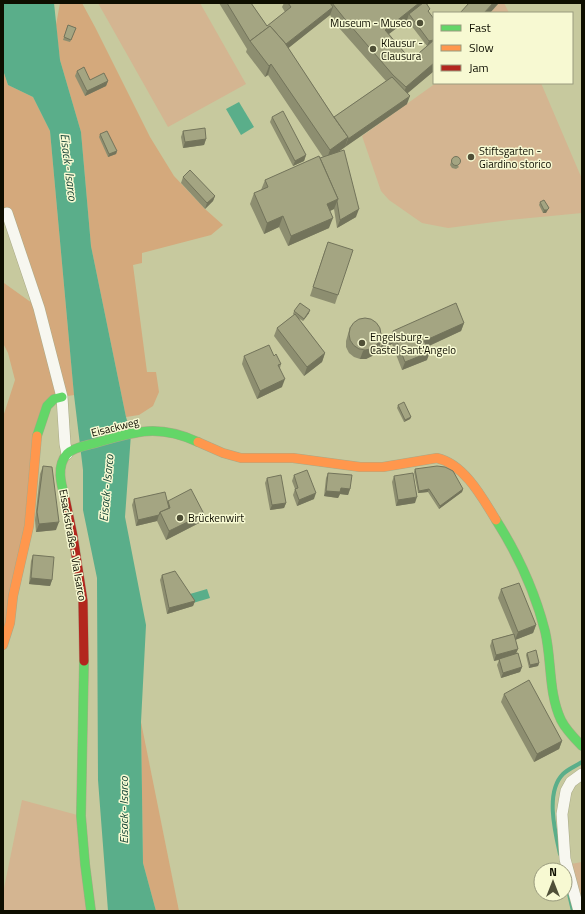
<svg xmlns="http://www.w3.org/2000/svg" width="585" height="914" font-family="'Titillium Web',sans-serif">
	<rect width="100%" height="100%" fill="#c7c99e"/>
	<g fill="#d4b591">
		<path d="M98 3H200L246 84 168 127Z"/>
		<path d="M499 3H504L509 13H490Z"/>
		<path d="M436 83H541L582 179V213L509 220 448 228 422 223 389 200 381 191 362 136Z"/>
		<path d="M22 800 81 816 91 911H3V893Z"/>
		<path d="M582 862V904L571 864Z"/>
	</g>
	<g fill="#d4a97c">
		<path d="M60 3H82L95 27 150 137 174 176 205 209 223 225 211 235 142 253V263L133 265 147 372H156L159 392 153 406 139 415 126 417 91 246 81 132 60 60 56 25Z"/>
		<path d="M3 70 8 85 33 97 50 131 74 395 62 397 47 406 3 640V417L15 380 8 353 3 343V280L4 283 39 308 3 215Z"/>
		<path d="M141 722 179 911H156L143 863Z"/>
	</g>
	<g fill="#5aae8a">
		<path d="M3 3H54L60 60 81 132 91 246 126 417 131 434 125 517 146 625 141 722 143 863 156 911H108L98 780 97 578 83 510V470L74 395 50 131 33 97 8 85 3 70Z"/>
		<path d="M239 102 254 127 241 135 226 109Z"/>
		<path d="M207 589 210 598 193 603 190 594Z"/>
	</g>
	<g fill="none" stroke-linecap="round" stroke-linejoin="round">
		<g stroke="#5aae8a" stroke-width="4">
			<path d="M560 854C555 832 545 792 563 774 568 769 576 766 582 762"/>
			<path d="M569 894 573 911"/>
		</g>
		<defs>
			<g id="street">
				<path d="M7 213 39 308 62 397 65 444 67 454"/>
				<path d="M579 911 565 859 562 814 566 791 571 782 582 774"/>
			</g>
			<g id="fast">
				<path d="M37 436 47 406 54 399 62 397"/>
				<path d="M65 498C61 484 56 466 67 454 73 448 84 446 92 444 133 432 157 423 198 442"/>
				<path d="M496 520C517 553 535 592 545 631 552 660 548 692 561 720 566 730 574 738 582 746"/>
				<path d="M84 661 81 816 85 864 91 911"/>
			</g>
			<g id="slow">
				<path d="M198 442 223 453 241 458H293L360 467H383L437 458C464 464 482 497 496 520"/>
				<path d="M3 645 10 623 13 596 29 526 37 436"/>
			</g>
			<path id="jam" d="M65 498 73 536 83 601 84 661"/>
		</defs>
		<use href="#street" stroke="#a9a987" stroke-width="12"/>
		<use href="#fast" stroke="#a9a987" stroke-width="10"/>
		<use href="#slow" stroke="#a9a987" stroke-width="10"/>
		<use href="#jam" stroke="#a9a987" stroke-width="10"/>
		<use href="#street" stroke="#f7f7f0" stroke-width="11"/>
		<use href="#fast" stroke="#63d668" stroke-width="9"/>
		<use href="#slow" stroke="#ff974d" stroke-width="9"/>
		<use href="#jam" stroke="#b3261e" stroke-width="9"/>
	</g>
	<g fill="#8d8e70" fill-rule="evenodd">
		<path d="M219 3H251L267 26 285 12 282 7 284 3H370L371 4 372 3H429L427 4 429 12 434 71 407 93V104L338 152 356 217 337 228 334 209 330 211 329 228 288 246 279 227 264 234 250 204 254 193 261 190 265 180 323 157 268 75 265 77 246 52 247 49ZM330 15 340 29 386 81 334 117 288 48ZM407 20 427 46 411 60 389 34Z"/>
		<path d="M68 25 76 28 70 42 63 40Z"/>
		<path d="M77 71 90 80 108 81 106 86 85 96 75 76Z"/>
		<path d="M272 117 306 155 304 161 293 166 270 122Z"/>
		<path d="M183 131 206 139 204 145 183 148 181 137Z"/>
		<path d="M100 134 117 151 116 154 108 157 99 137Z"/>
		<path d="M452 159 459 167 456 169 452 168 450 165Z"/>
		<path d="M183 177 215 196 213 201 205 209 181 183Z"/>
		<path d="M540 202 546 213H543L539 205Z"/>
		<path d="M325 250 338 295 335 304 310 296Z"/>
		<path d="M294 311 309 313 303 321 298 318 325 353 322 362 304 376 274 336 277 328 294 315 293 314Z"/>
		<path d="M464 323 461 331 427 347V360L402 370 392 344 378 350 379 344 376 352 372 356 366 359H360L354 357 349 353 346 347V341L350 327 380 341 391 337 393 331Z"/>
		<path d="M244 356H274L281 364 280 368 282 387 257 399 242 364Z"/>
		<path d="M398 405 411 417 410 419 404 422 397 408Z"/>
		<path d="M43 466 56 530 36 532 35 520 40 474Z"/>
		<path d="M415 469 463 489 462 492 439 509 428 492 418 493 414 472Z"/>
		<path d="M328 473 350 489 348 495 340 494 338 498 324 496 326 478Z"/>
		<path d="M294 475 314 499 297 506 293 495 295 489 292 481Z"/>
		<path d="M394 476 415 503 396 506 392 482Z"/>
		<path d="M267 478 286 503 284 508 270 510 265 483Z"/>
		<path d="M134 499 167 503 168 501 204 514 201 522 166 540 157 521 136 526 132 505Z"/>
		<path d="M33 555 52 580 50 586 29 584 31 561Z"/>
		<path d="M162 575 195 601 193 606 167 614 160 580Z"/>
		<path d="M501 589 536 625 533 633 515 640 516 654 522 667 520 672 501 678 497 665 499 660 494 661 490 646 492 640 513 634 498 598Z"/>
		<path d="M527 653 539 663 538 666 529 668 526 655Z"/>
		<path d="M504 694 562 741 559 749 534 762 501 702Z"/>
	</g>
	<g fill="#73745b">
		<path d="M419 3H429L411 17 409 14 407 20 381 40 385 30Z"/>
		<path d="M493 3H499L490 13H484Z"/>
		<path d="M333 7 330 15 281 54 284 46Z"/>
		<path d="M434 39V42L427 46 429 41Z"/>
		<path d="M434 63V71L402 98 406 87Z"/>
		<path d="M271 64 268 75 265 77 269 66Z"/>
		<path d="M108 81 106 86 85 96 87 91Z"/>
		<path d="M410 96 407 104 345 147 348 139Z"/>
		<path d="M348 137 345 147 326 161 330 150Z"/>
		<path d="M206 139 204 145 183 148 185 142Z"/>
		<path d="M117 151 116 154 108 157 109 154Z"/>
		<path d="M306 155 304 161 293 166 295 161Z"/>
		<path d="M215 196 213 201 205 209 207 203Z"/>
		<path d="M338 199 334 209 323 214 327 204Z"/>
		<path d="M549 208 546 213H543L544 210Z"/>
		<path d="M359 209 356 217 337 228 340 220Z"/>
		<path d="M283 216 279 227 264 234 267 223Z"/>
		<path d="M333 218 329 228 288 246 291 236Z"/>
		<path d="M310 310 309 313 303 321 304 319Z"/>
		<path d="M464 323 461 331 422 349 424 341Z"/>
		<path d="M382 336 376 352 372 356 366 359H360L363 351Z"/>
		<path d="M393 341 392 344 378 350 379 347Z"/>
		<path d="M430 352 427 360 402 370 405 362Z"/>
		<path d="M325 353 322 362 304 376 307 367Z"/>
		<path d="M285 379 282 387 257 399 260 391Z"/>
		<path d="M411 417 410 419 404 422 405 420Z"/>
		<path d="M341 488 350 489 348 495 340 494 338 498 324 496 326 491Z"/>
		<path d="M429 489 428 492 418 493 419 491Z"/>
		<path d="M463 489 462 492 439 509 440 506Z"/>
		<path d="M316 493 314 499 297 506 299 500Z"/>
		<path d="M417 497 415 503 396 506 398 500Z"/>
		<path d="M286 503 284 508 270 510 272 505Z"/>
		<path d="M204 514 201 522 166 540 169 531Z"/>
		<path d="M159 515 157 521 136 526 138 520Z"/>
		<path d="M59 522 56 530 36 532 39 524Z"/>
		<path d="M31 578 52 580 50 586 29 584Z"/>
		<path d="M195 601 193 606 167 614 169 608Z"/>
		<path d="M536 625 533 633 515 640 518 632Z"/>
		<path d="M518 649 516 654 494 661 496 655Z"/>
		<path d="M539 663 538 666 529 668 530 665Z"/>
		<path d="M522 667 520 672 501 678 503 673Z"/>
		<path d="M562 741 559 749 534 762 537 754Z"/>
	</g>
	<g fill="#a4a582" stroke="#73745b">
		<path d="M227 3H251L267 26 291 7 288 3H330L333 7 286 44 270 26 250 41Z"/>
		<path d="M332 3H370L371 4 372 3H419L385 30 411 60 434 40V63L406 87 393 75 344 18Z"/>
		<path d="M423 3H426L430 9 428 11 434 19V39L433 40 429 41 409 14Z"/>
		<path d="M469 3H493L484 13H460Z"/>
		<path d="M68 25 76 28 71 40 64 37Z"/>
		<path d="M270 26 285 43 333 116 348 137 330 150 271 64 269 66 250 41Z"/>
		<path d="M84 67 90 80 104 73 108 81 87 91 77 71Z"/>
		<path d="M392 77 410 96 348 139V137L334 117Z"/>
		<path d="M283 111 306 155 295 161 272 117Z"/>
		<path d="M205 128 206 139 185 142 183 131Z"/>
		<path d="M107 131 117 151 109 154 100 134Z"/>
		<path d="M344 150 359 209 340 220 337 201 338 199 320 158Z"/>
		<path d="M319 156 338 199 327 204 333 218 291 236 283 216 267 223 254 193 268 187 265 180Z"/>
		<circle cx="456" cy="161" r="4.5"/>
		<path d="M190 170 215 196 207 203 183 177Z"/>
		<path d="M544 200 549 208 547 210H544L540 202Z"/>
		<path d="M328 242 353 250 338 295 313 287Z"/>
		<path d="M300 303 310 310 304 319 294 311Z"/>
		<path d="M456 303 464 323 424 341 430 352 405 362 393 331Z"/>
		<path d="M295 314 325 353 307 367 277 328Z"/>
		<circle cx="365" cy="334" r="16"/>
		<path d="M391 337 393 341 379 347 380 341Z"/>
		<path d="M269 345 274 356 276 354 281 364 278 365 285 379 260 391 244 356Z"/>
		<path d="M404 402 411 417 405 420 398 405Z"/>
		<path d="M43 466 52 467 59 522 39 524 37 512Z"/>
		<path d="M437 466 445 467 453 471 463 489 440 506 429 489 419 491 415 469Z"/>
		<path d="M307 470 316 493 299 500 295 489 298 488 294 475Z"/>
		<path d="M328 473 352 475 350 489 341 488 340 492 326 491Z"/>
		<path d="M413 473 417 497 398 500 394 476Z"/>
		<path d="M281 475 286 503 272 505 267 478Z"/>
		<path d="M191 489 204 514 169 531 160 512 170 508 168 501Z"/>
		<path d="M165 492 169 508 160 512 159 515 138 520 134 499Z"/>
		<path d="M33 555 54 557 52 580 31 578Z"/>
		<path d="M175 571 195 601 169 608 162 575Z"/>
		<path d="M519 583 536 625 518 632 501 589Z"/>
		<path d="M514 634 518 649 496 655 492 640Z"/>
		<path d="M536 650 539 663 530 665 527 653Z"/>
		<path d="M518 653 522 667 503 673 499 659Z"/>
		<path d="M529 680 562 741 537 754 504 694Z"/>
	</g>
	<g fill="#4f4f37" stroke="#f7f9d2" stroke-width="1.5">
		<circle cx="420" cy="23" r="4"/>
		<circle cx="373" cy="49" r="4"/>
		<circle cx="471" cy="157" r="4"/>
		<circle cx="362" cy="343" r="4"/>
		<circle cx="180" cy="518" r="4"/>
	</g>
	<g text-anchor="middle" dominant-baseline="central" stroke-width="3" stroke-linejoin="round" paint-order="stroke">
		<g font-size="11" fill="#0e0e00" stroke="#f7f9d2" text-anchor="start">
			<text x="412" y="23" text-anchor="end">Museum - Museo</text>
			<text x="381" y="43">Klausur -<tspan x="381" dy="13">Clausura</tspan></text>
			<text x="479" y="151">Stiftsgarten -<tspan x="479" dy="13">Giardino storico</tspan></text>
			<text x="370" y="337">Engelsburg -<tspan x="370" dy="13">Castel Sant'Angelo</tspan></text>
			<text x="188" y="518">Brückenwirt</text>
		</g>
		<g font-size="11" fill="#0e0e00" stroke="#f7f9d2">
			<text transform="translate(115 427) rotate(-14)">Eisackweg</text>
			<text transform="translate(73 545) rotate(80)">Eisackstraße - Via Isarco</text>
		</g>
		<g font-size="12" font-style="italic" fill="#144436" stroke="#f7f9d2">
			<text transform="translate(69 167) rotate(83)">Eisack - Isarco</text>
			<text transform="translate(106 488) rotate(-85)">Eisack - Isarco</text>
			<text transform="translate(123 810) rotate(-90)">Eisack - Isarco</text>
		</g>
	</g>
	<rect width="585" height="914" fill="none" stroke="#0e0e00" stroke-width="8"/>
	<rect x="433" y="12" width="140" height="72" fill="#f7f9d2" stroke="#9a9b7e"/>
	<rect x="441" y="25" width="20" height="6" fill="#63d668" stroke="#9a9b7e"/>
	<text x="469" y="32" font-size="12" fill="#0e0e00">Fast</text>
	<rect x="441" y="45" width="20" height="6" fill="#ff974d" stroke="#9a9b7e"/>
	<text x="469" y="52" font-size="12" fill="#0e0e00">Slow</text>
	<rect x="441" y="65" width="20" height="6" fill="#b3261e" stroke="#9a9b7e"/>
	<text x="469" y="72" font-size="12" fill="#0e0e00">Jam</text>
	<g transform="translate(553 882)"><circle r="19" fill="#f7f9d2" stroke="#9a9b7e"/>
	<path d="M0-3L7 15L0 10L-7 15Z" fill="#4f4f37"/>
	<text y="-6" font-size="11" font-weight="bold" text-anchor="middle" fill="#0e0e00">N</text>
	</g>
</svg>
